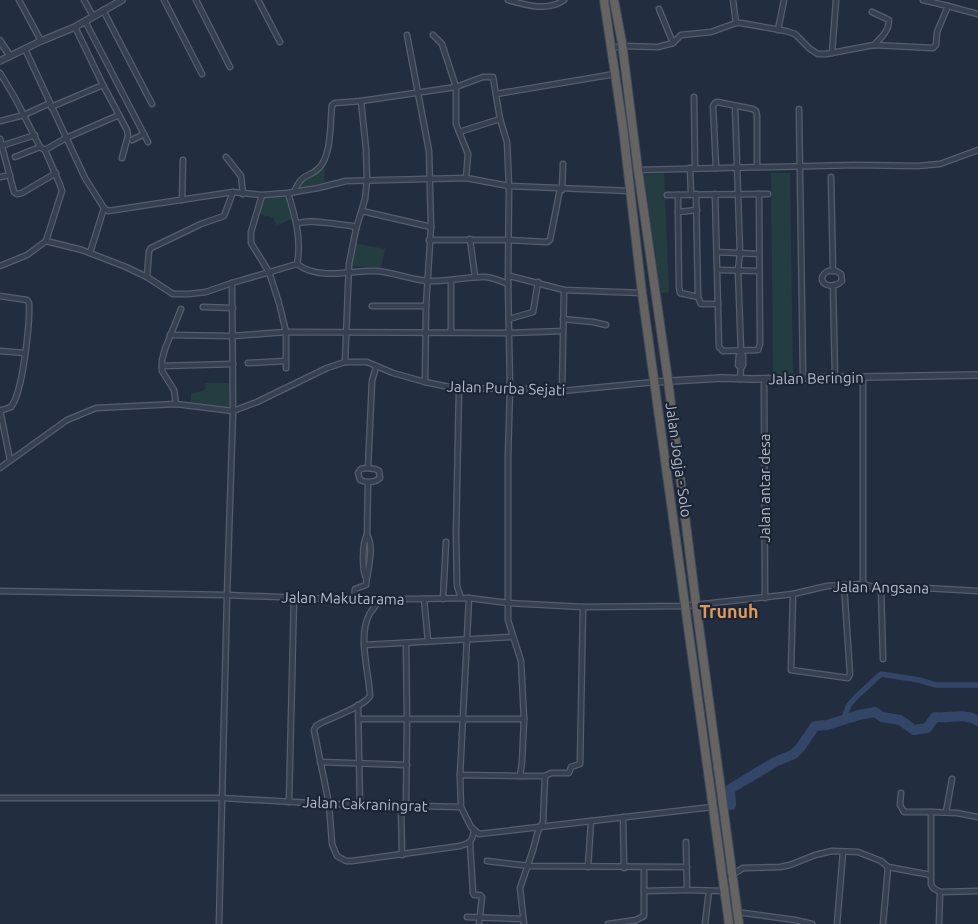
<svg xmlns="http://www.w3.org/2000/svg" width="978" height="924" font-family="Ubuntu,sans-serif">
	<rect width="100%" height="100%" fill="#222e40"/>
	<g fill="#243d41">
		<path d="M321 165 325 169 324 177 326 182 298 188 305 174Z"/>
		<path d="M664 173 669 292 661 293 644 175Z"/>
		<path d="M771 173H790L793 375H773Z"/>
		<path d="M288 194 295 219C287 219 283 224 276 225L273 217 271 218 269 216 264 217 263 214H258L263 196Z"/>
		<path d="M354 243 385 249 381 268 350 266Z"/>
		<path d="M205 383H230L231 407 191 402V393L203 391 206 388Z"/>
	</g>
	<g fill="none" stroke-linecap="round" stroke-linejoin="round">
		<path stroke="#334667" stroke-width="5.5" d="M843 720 849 705 856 697 881 674 919 680 936 685H978"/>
		<path stroke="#334667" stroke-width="10" d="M731 805 730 789 775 762 794 754 800 748 815 726 827 725 859 715 875 712 882 717 900 720 914 730 927 728 935 717C950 719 965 712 978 721"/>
		<defs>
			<g id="minor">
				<path d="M19 0 41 41"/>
				<path d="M84 0 93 16"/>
				<path d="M164 0 202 74"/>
				<path d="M196 0 230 67"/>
				<path d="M258 0 280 42"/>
				<path d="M508 0C525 5 548 12 564 0"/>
				<path d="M733 0 736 23"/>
				<path d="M948 6 978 14"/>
				<path d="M659 9 673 43"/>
				<path d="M103 10 152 104"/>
				<path d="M872 12 889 20C889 31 881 38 874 45"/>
				<path d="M85 21 148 142"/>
				<path d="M75 27 103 85 127 130 128 136 122 158"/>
				<path d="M778 30 784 0"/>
				<path d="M407 35 429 151 431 227 426 306 425 382"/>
				<path d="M433 35 442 44 456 87V124L468 154 466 178"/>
				<path d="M611 48 622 46 658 47 673 43 681 35 711 32 736 23H741L786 31 795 34 810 49 818 54H826L874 45 933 48 936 45 937 32 948 6 923 0"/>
				<path d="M25 49 85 178 104 208 108 211 233 192 262 195 288 193 318 188 346 181 466 178 509 186 631 191"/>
				<path d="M832 53 836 0"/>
				<path d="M0 73 15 98 40 147 45 150 60 185 62 191 46 241"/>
				<path d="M496 94 615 74"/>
				<path d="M694 97 695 168"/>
				<path d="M735 106 740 253 738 270 741 352 739 355 738 365 741 368"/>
				<path d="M51 107 103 85"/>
				<path d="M799 109 803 378"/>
				<path d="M0 121 24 115 50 103"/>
				<path d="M459 132 500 119"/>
				<path d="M0 139 14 192 17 194 22 193 56 173"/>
				<path d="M132 140 144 134"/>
				<path d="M1 146 35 135"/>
				<path d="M45 150 66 138 119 115"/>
				<path d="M15 157 40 147"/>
				<path d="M226 157 241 176 243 194"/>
				<path d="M690 168 691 194"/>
				<path d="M716 168 713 106 715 103 717 102 753 109 756 111 757 116V167"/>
				<path d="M638 170 856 165 917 166 940 164 978 150"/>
				<path d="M0 177 10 175"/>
				<path d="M831 177 833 271"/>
				<path d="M562 190 563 164"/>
				<path d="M294 192C303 171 308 179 319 168 332 155 330 122 332 105L335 103 361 101 456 87 483 77H493L500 119 507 142 509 186 508 284 510 388 508 457V620L521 661 524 719 522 762 520 776H545L543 822 538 831 533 850 520 888 524 924"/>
				<path d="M288 193C295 216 302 240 297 264"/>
				<path d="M696 194 698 297 701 304H718"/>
				<path d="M715 194 719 347 723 351 758 350 760 344 759 194"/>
				<path d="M262 195 251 232V243L269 272 279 303"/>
				<path d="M667 195 768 194"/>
				<path d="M678 195V212"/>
				<path d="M182 200 183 160"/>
				<path d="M697 210 678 212 679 287 680 293 698 297"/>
				<path d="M362 211 431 227"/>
				<path d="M297 224C307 218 340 225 353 226L356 229"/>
				<path d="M470 239 475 277"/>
				<path d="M429 240H508L547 242 550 240 560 189"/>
				<path d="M717 252 759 254"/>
				<path d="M90 253 104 208"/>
				<path d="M297 264C320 281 350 270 376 271 393 272 411 280 429 281 448 282 467 276 486 277 494 278 501 281 508 284"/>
				<path d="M0 266 27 255 46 241 82 250 126 267 147 277 173 294H189L206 292 232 283 297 264"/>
				<path d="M718 270 758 271"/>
				<path d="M828 271H836L841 274 842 281C829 293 813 279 828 271Z"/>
				<path d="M510 276 564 290 642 293"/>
				<path d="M147 277 149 251 151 248 201 224 224 216 233 192"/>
				<path d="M451 281V332"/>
				<path d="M833 285 835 378"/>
				<path d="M0 296 27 300 29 303C30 323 23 392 11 407L0 411"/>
				<path d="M372 306H426"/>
				<path d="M203 307 233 308"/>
				<path d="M280 307 286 332V368"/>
				<path d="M509 319 533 312 538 282"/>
				<path d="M563 319 593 322 606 325"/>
				<path d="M170 335 232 336 286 332 509 333 563 331"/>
				<path d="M0 351 25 353"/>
				<path d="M345 362 349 264 356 229 365 199 367 181 366 149 361 101"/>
				<path d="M248 363 285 361"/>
				<path d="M162 366 233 364"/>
				<path d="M863 377V584"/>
				<path d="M740 379 741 368 743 365V356L741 352"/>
				<path d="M764 379 765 598"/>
				<path d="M459 389 456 534 457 586 461 598"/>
				<path d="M562 391 564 290"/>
				<path d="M176 404 174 390 162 371V360L165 349 181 309"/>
				<path d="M0 410 10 460"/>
				<path d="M0 468 67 420 96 408 176 404 233 411 257 402 327 368 345 362H367L393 373 425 382 459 389 510 388 562 391 655 382"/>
				<path d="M366 468 375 469 379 471 380 478C374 483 367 483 360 480L358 473 361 469Z"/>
				<path d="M368 468 372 381 376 367"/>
				<path d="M366 578C362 570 362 543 367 535L368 482"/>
				<path d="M881 589 883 659"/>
				<path d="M0 591 227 595 354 600 469 598 508 603 583 607 685 606 793 594 827 586 844 585 863 584 881 589 925 588 978 591"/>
				<path d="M793 594 791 670 848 678 850 674 844 585"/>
				<path d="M424 599 428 641"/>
				<path d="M443 599 446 542"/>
				<path d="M354 600 355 589 366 585C367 572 375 547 367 535"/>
				<path d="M380 600C377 604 373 609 370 613 357 636 369 671 370 696 363 707 333 717 321 723L316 726 314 730 329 804 332 844 337 856 346 861H352L460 846C470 843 472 842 474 831"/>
				<path d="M406 643 407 719 406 805"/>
				<path d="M364 645 512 637"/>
				<path d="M358 705 360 805"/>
				<path d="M359 719H524"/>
				<path d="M320 762 407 765"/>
				<path d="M460 775 520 776"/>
				<path d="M545 776 551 773H569L571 767 580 764 583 607"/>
				<path d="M901 793 900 805 904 812H931V884L933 888 940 892 978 891"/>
				<path d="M0 798H222L329 804 461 807 471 827 479 834 712 807"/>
				<path d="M289 802 294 597"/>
				<path d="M401 806 402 855"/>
				<path d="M461 807 460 775 469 598"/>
				<path d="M931 812 957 813 978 817"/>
				<path d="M946 812 952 779"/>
				<path d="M623 817 624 868"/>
				<path d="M686 842 687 890 724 891"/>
				<path d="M470 843 473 893 474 895H480L482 897 479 924"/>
				<path d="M487 861 530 866 687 867"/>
				<path d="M588 867 591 821"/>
				<path d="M722 878 732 875 743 868 780 867 790 865 815 855 832 851 858 852 881 861 888 867 931 875"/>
				<path d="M644 891 687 890"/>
				<path d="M737 912 795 920 812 924"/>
				<path d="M467 917 523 919"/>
				<path d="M219 924 227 595 233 411 232 283"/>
				<path d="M608 924 636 920 644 916V868"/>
				<path d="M705 924 709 891"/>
				<path d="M837 924 843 852"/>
				<path d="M883 924 888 867"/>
				<path d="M939 924 940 892"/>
			</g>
			<g id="tertiary">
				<path d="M0 41 10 56"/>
				<path d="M0 61 41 41 75 27 122 0"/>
				<path d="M655 382 721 378 753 379 978 375"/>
			</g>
			<g id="trunk">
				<path d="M604 0 623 128 642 293 729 924"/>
				<path d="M614 0 622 43 638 170 668 380 696 604 739 924"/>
			</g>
		</defs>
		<use href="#minor" stroke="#555e6e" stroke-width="7"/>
		<use href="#tertiary" stroke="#555e6e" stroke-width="8"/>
		<use href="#trunk" stroke="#424b5b" stroke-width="10"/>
		<use href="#minor" stroke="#374050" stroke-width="4.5"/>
		<use href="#tertiary" stroke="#374050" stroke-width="5.5"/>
		<use href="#trunk" stroke="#666462" stroke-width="8"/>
	</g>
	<g text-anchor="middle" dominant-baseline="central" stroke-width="4.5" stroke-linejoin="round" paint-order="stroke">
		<g font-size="15" fill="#b3bbcb" stroke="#1c2535">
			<text transform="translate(816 378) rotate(-1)">Jalan Beringin</text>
			<text transform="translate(506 388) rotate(2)">Jalan Purba Sejati</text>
			<text transform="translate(679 460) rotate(82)">Jalan Jogja - Solo</text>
			<text transform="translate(764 488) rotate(-90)">Jalan antar desa</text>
			<text transform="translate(881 587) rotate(1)">Jalan Angsana</text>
			<text transform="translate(343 598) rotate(1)">Jalan Makutarama</text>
			<text transform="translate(365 804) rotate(2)">Jalan Cakraningrat</text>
		</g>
		<g font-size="18" font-weight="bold" fill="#de9a5b" stroke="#1c2535">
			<text x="729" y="611">Trunuh</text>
		</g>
	</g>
</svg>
